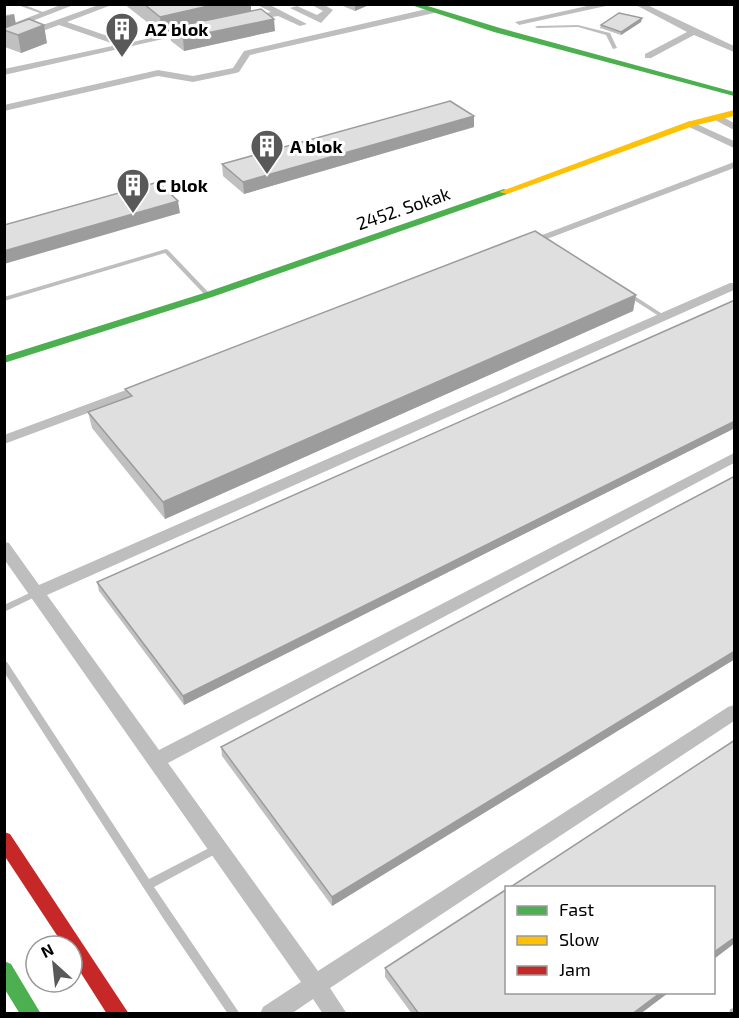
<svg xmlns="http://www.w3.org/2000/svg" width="739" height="1018" font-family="'Exo 2',sans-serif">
	<rect width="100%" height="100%" fill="#fff"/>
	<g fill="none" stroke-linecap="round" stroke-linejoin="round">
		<g fill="#bebebe" fill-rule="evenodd">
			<path d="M15 4H22L48 14 45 15Z"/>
			<path d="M578 25 610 33 617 48 613 49 606 35 578 27 537 28 535 27 537 26Z"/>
			<path d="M166 249 168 250 210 294V296H206L165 253 4 301V297Z"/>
			<path d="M628 292 630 293 667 317 664 319 662 318 626 295V293Z"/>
			<path d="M38 589 41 590 42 592 41 594 4 612V605Z"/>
			<path d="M4 661 7 662 149 879 215 845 218 844 221 845 223 848 221 851 154 887 240 1014H228L165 921 4 672Z"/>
			<path d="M734 1008V1014H729L730 1009Z"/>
		</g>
		<g fill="#bebebe" fill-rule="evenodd">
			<path d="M63 4H76L4 32V27Z"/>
			<path d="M101 4H114L67 22 128 43 190 29 194 32 4 75V69L117 45 59 25 4 45V39Z"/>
			<path d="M256 4H268L307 24 300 26 278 16 248 21V17L271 12Z"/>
			<path d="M310 4H323L333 10 321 23 290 8 297 6 317 15 323 11Z"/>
			<path d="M596 4H615L519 25 515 22Z"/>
			<path d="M634 4H645L734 46V52L694 35 651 58H645V54L687 32Z"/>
			<path d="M431 8 435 11 434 13 250 55 239 72 236 73 193 82 158 76 4 111V105L158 70 193 76 233 68 244 51Z"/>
			<path d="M715 116H721L734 123V130L715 120Z"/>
			<path d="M690 121 734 141V148L687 126V122Z"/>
			<path d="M734 162V168L531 245H523L521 243Z"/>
			<path d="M730 283H734V290L47 595 159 750 734 453V463L168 763 318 971 728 707 734 705V721L330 988 347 1014H323L313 999 291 1014H260L263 1007 301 982 4 559V542L9 543 39 585Z"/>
			<path d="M145 383 152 387 150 390 4 444V435Z"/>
		</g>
		<g fill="#4caf50" fill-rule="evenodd">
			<path d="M408 4H421L500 28 734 92V96L494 32Z"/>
			<path d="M504 189 509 192 507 194 212 297 4 363V356L204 293Z"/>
			<path d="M4 961 11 964 41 1014H20L4 988Z"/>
		</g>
		<path fill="#ffc107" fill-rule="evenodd" d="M734 110V116L693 126 507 194 499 192 687 122Z"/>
		<path fill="#c62828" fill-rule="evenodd" d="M4 832 10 834 129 1014H107L72 959V946H64L4 855Z"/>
	</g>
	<g fill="#c0c0c0">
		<path d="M124 4H251V11L275 31 184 51 171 41 170 32 161 33Z"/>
		<path d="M338 4H371L355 11Z"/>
		<path d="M14 14 16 24 47 43 21 53 5 47 4 15Z"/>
		<path d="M642 18 641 22 621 35 600 28 601 25Z"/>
		<path d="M474 116V127L244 194 223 176 222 164Z"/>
		<path d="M636 295 633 311 165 519 92 428 88 412 126 398 125 389Z"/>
		<path d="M735 300V428L184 705 99 591 97 582Z"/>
		<path d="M735 476V659L332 906 222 756 221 747Z"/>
		<path d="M385 968 507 993H668L640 1014H412L385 977Z"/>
	</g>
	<g fill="#9c9c9c">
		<path d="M217 4H251V14L170 28V32L161 33 160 17Z"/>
		<path d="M355 4H371L355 11Z"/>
		<path d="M14 14 17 32 4 30V17Z"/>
		<path d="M642 18 641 22 621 35V32Z"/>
		<path d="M274 19 275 31 184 51 183 38Z"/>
		<path d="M44 25 47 43 21 53 18 35Z"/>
		<path d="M474 116V127L244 194 243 182Z"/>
		<path d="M178 201 180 213 4 264V251Z"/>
		<path d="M636 295 633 311 165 519 163 502Z"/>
		<path d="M735 421V428L184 705 183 696Z"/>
		<path d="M735 651V659L332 906V897Z"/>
		<path d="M735 937V943L714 959V952Z"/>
		<path d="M660 993H668L640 1014H632Z"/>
	</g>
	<g fill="#dfdfdf" stroke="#9c9c9c" stroke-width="1.5">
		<path d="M144 4H217L160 17Z"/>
		<path d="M261 9 274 19 183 38 170 28Z"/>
		<path d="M619 13 642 18 621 32 601 25Z"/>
		<path d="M29 19 44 25 18 35 4 30V28Z"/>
		<path d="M450 101 474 116 243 182 222 164Z"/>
		<path d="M158 182 178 201 4 251V225Z"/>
		<path d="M535 231 636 295 163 502 88 412 132 396 125 389Z"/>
		<path d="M735 300V421L183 696 97 582Z"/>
		<path d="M735 476V651L332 897 221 747Z"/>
		<path d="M735 740V937L714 952V888H509Z"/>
		<path d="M507 889V993H660L632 1014H419L385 968Z"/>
	</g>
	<defs>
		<symbol id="building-pin" viewBox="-11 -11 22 30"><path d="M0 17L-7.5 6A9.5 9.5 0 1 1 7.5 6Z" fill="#595959" stroke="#fff"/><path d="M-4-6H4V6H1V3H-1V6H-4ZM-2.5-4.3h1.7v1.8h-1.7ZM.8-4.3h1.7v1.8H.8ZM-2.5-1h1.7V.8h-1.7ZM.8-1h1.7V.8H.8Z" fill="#fff"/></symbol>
	</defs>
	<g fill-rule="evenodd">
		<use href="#building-pin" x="103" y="10" width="38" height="52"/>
		<use href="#building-pin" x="248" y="127" width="38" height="52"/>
		<use href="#building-pin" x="114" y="166" width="38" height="52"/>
	</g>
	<g text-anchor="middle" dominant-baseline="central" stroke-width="6" stroke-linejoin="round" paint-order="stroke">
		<g font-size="18" font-weight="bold" fill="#000" stroke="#fff" text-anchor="start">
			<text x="145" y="29">A2 blok</text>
			<text x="290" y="146">A blok</text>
			<text x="156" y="185">C blok</text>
		</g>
		<g font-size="18" fill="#000" stroke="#fff">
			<text transform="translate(403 208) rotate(-19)">2452. Sokak</text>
		</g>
	</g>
	<rect width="739" height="1018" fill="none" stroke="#000000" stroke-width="12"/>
	<rect x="505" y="886" width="210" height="108" fill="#ffffff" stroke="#999999" stroke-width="1.5"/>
	<rect x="517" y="906" width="30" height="9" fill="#4caf50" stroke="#999999" stroke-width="1.5"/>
	<text x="559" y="916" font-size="18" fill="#000000">Fast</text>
	<rect x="517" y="936" width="30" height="9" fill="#ffc107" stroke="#999999" stroke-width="1.5"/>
	<text x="559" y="946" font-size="18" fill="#000000">Slow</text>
	<rect x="517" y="966" width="30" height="9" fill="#c62828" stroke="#999999" stroke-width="1.5"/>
	<text x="559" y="976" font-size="18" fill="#000000">Jam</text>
	<g transform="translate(54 964) rotate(333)"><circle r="28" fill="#ffffff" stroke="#999999" stroke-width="1.5"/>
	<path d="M0-4.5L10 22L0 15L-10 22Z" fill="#595959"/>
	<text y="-9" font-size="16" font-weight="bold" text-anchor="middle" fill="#000000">N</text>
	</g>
</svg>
